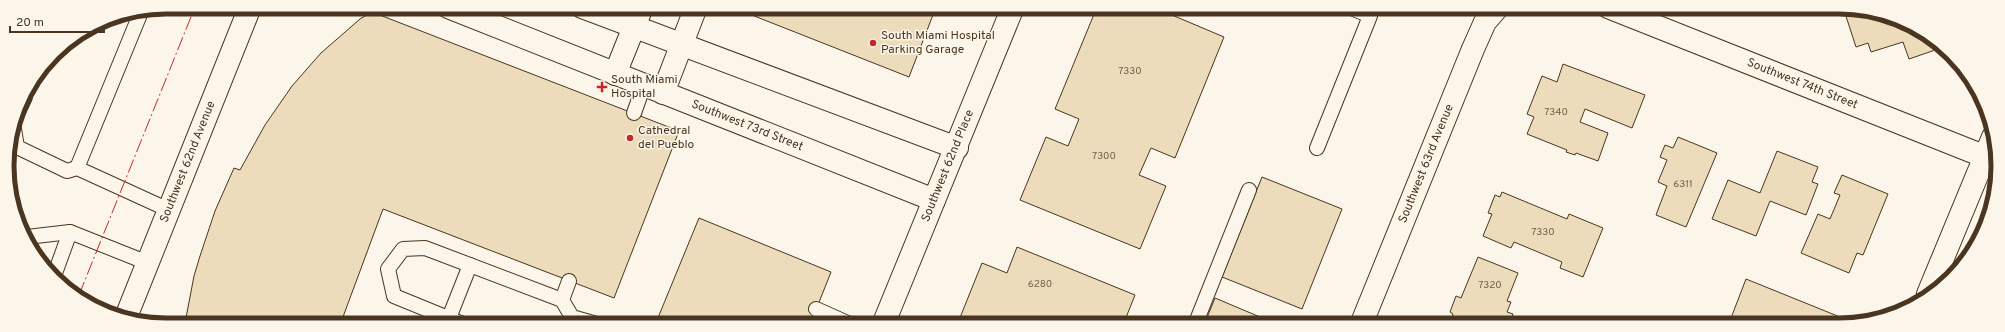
<svg xmlns="http://www.w3.org/2000/svg" width="2005" height="332" font-family="Overpass,sans-serif">
	<rect width="100%" height="100%" fill="#fbf6e9"/>
	<g fill="#ecdcbc" stroke="#4a3520">
		<path d="M740 7H936L909 77 739 10Z"/>
		<path d="M1097 7H1153L1224 37 1175 158 1151 148 1139 175 1166 186 1140 249 1020 200 1046 137 1068 146 1079 119 1055 109Z"/>
		<path d="M1843 7H1850L1910 24 1941 48 1909 59 1903 42 1871 52 1868 43 1856 47Z"/>
		<path d="M372 12 679 131 614 298 383 209 340 325 185 323 194 276 200 256 215 211 234 168 240 170 265 125 292 86 321 53 360 19Z"/>
		<path d="M1563 64 1645 95 1632 128 1585 109 1580 122 1608 133 1598 161 1576 153 1575 155 1566 152 1567 150 1527 134 1534 117 1527 114 1542 76 1557 82Z"/>
		<path d="M1678 137 1717 153 1686 227 1656 215 1667 186 1658 182 1667 160 1660 157 1665 145 1673 148Z"/>
		<path d="M1777 151 1818 167 1812 182 1818 184 1806 215 1770 201 1756 236 1712 219 1728 180 1760 193Z"/>
		<path d="M1842 175 1888 194 1863 255 1857 253 1849 273 1801 253 1818 214 1830 219 1840 195 1834 193Z"/>
		<path d="M1262 177 1342 209 1302 309 1222 277Z"/>
		<path d="M1502 192 1567 219 1569 214 1603 228 1583 277 1560 268 1562 262 1514 242 1511 248 1483 236 1492 214 1488 213 1495 195 1500 197Z"/>
		<path d="M699 218 831 272 810 325H655Z"/>
		<path d="M1017 247 1135 295 1123 325H957L982 263 1007 273Z"/>
		<path d="M1478 257 1518 273 1507 301 1511 302 1507 312 1513 314 1509 325H1449L1453 314 1450 312 1456 296 1461 298Z"/>
		<path d="M1746 279 1840 317 1836 325H1746L1731 318Z"/>
		<path d="M1215 298 1279 325H1204Z"/>
	</g>
	<g fill="none" stroke-linecap="round" stroke-linejoin="round">
		<defs>
			<g id="service">
				<path d="M634 113 644 85"/>
				<path d="M17 114 25 97"/>
				<path d="M14 129 17 147 67 171 77 168 169 210"/>
				<path d="M1317 148 1370 16 1349 7"/>
				<path d="M77 168 141 12"/>
				<path d="M27 237 70 232 148 263"/>
				<path d="M54 276 70 232"/>
				<path d="M562 300 569 281"/>
				<path d="M816 309 852 325"/>
				<path d="M449 318 470 265"/>
				<path d="M465 325 394 296 388 269 403 249 425 248 562 300 572 317 600 325"/>
				<path d="M1195 325 1249 190"/>
			</g>
			<g id="minor">
				<path id="s1" d="M448 7 934 200"/>
				<path d="M582 7 957 148"/>
				<path id="s2" d="M1608 7 1996 161"/>
				<path d="M615 74 642 7"/>
				<path d="M663 93 696 7"/>
				<path d="M1928 294 1993 137"/>
				<path id="s3" d="M883 325 1013 7"/>
				<path id="s4" d="M1361 325 1473 49 1485 22 1498 7"/>
			</g>
			<g id="tertiary">
				<path id="s5" d="M126 317 250 7"/>
			</g>
		</defs>
		<use href="#service" stroke="#4a3520" stroke-width="16"/>
		<use href="#minor" stroke="#4a3520" stroke-width="24"/>
		<use href="#tertiary" stroke="#4a3520" stroke-width="24"/>
		<use href="#service" stroke="#fbf6e9" stroke-width="14"/>
		<use href="#minor" stroke="#fbf6e9" stroke-width="22"/>
		<use href="#tertiary" stroke="#fbf6e9" stroke-width="22"/>
		<path stroke="#c62828" stroke-width="1" stroke-dasharray="14 3 2 3" stroke-linecap="butt" d="M79 295 195 7"/>
	</g>
	<g fill="#c62828" stroke="#fbf6e9" stroke-width="1.5">
		<circle cx="873" cy="43" r="4"/>
		<path d="M600 81h4v4h4v4h-4v4h-4v-4h-4v-4h4z"/>
		<circle cx="630" cy="138" r="4"/>
	</g>
	<g text-anchor="middle" dominant-baseline="central" stroke-width="3" stroke-linejoin="round" paint-order="stroke">
		<g font-size="10" fill="#725f47">
			<text x="1130" y="71">7330</text>
			<text x="1556" y="112">7340</text>
			<text x="1104" y="156">7300</text>
			<text x="1683" y="184">6311</text>
			<text x="1543" y="232">7330</text>
			<text x="1040" y="284">6280</text>
			<text x="1490" y="285">7320</text>
		</g>
		<g font-size="12" fill="#4a3520" stroke="#fbf6e9" text-anchor="start">
			<text x="881" y="36">South Miami Hospital<tspan x="881" dy="14">Parking Garage</tspan></text>
			<text x="611" y="80">South Miami<tspan x="611" dy="14">Hospital</tspan></text>
			<text x="638" y="131">Cathedral<tspan x="638" dy="14">del Pueblo</tspan></text>
		</g>
		<g font-size="12" fill="#4a3520" stroke="#fbf6e9">
			<text stroke="none"><textPath href="#s2" startOffset="209">Southwest 74th Street</textPath></text>
			<text stroke="none"><textPath href="#s1" startOffset="322">Southwest 73rd Street</textPath></text>
			<text stroke="none"><textPath href="#s5" startOffset="167">Southwest 62nd Avenue</textPath></text>
			<text stroke="none"><textPath href="#s4" startOffset="174">Southwest 63rd Avenue</textPath></text>
			<text stroke="none"><textPath href="#s3" startOffset="172">Southwest 62nd Place</textPath></text>
		</g>
	</g>
	<path d="M0 0H2005V332H0ZM166 14H1839A152 152 0 0 1 1991 166V166A152 152 0 0 1 1839 318H166A152 152 0 0 1 14 166V166A152 152 0 0 1 166 14Z" fill="#fbf6e9" fill-rule="evenodd"/>
	<path fill="none" stroke="#4a3520" stroke-width="5" d="M166 14H1839A152 152 0 0 1 1991 166V166A152 152 0 0 1 1839 318H166A152 152 0 0 1 14 166V166A152 152 0 0 1 166 14Z"/>
	<path d="M10 26v6h94v-6" fill="none" stroke="#4a3520" stroke-width="2"/>
	<text x="16" y="26" font-size="12" fill="#4a3520" stroke="#fbf6e9" stroke-width="3" paint-order="stroke">20 m</text>
</svg>
